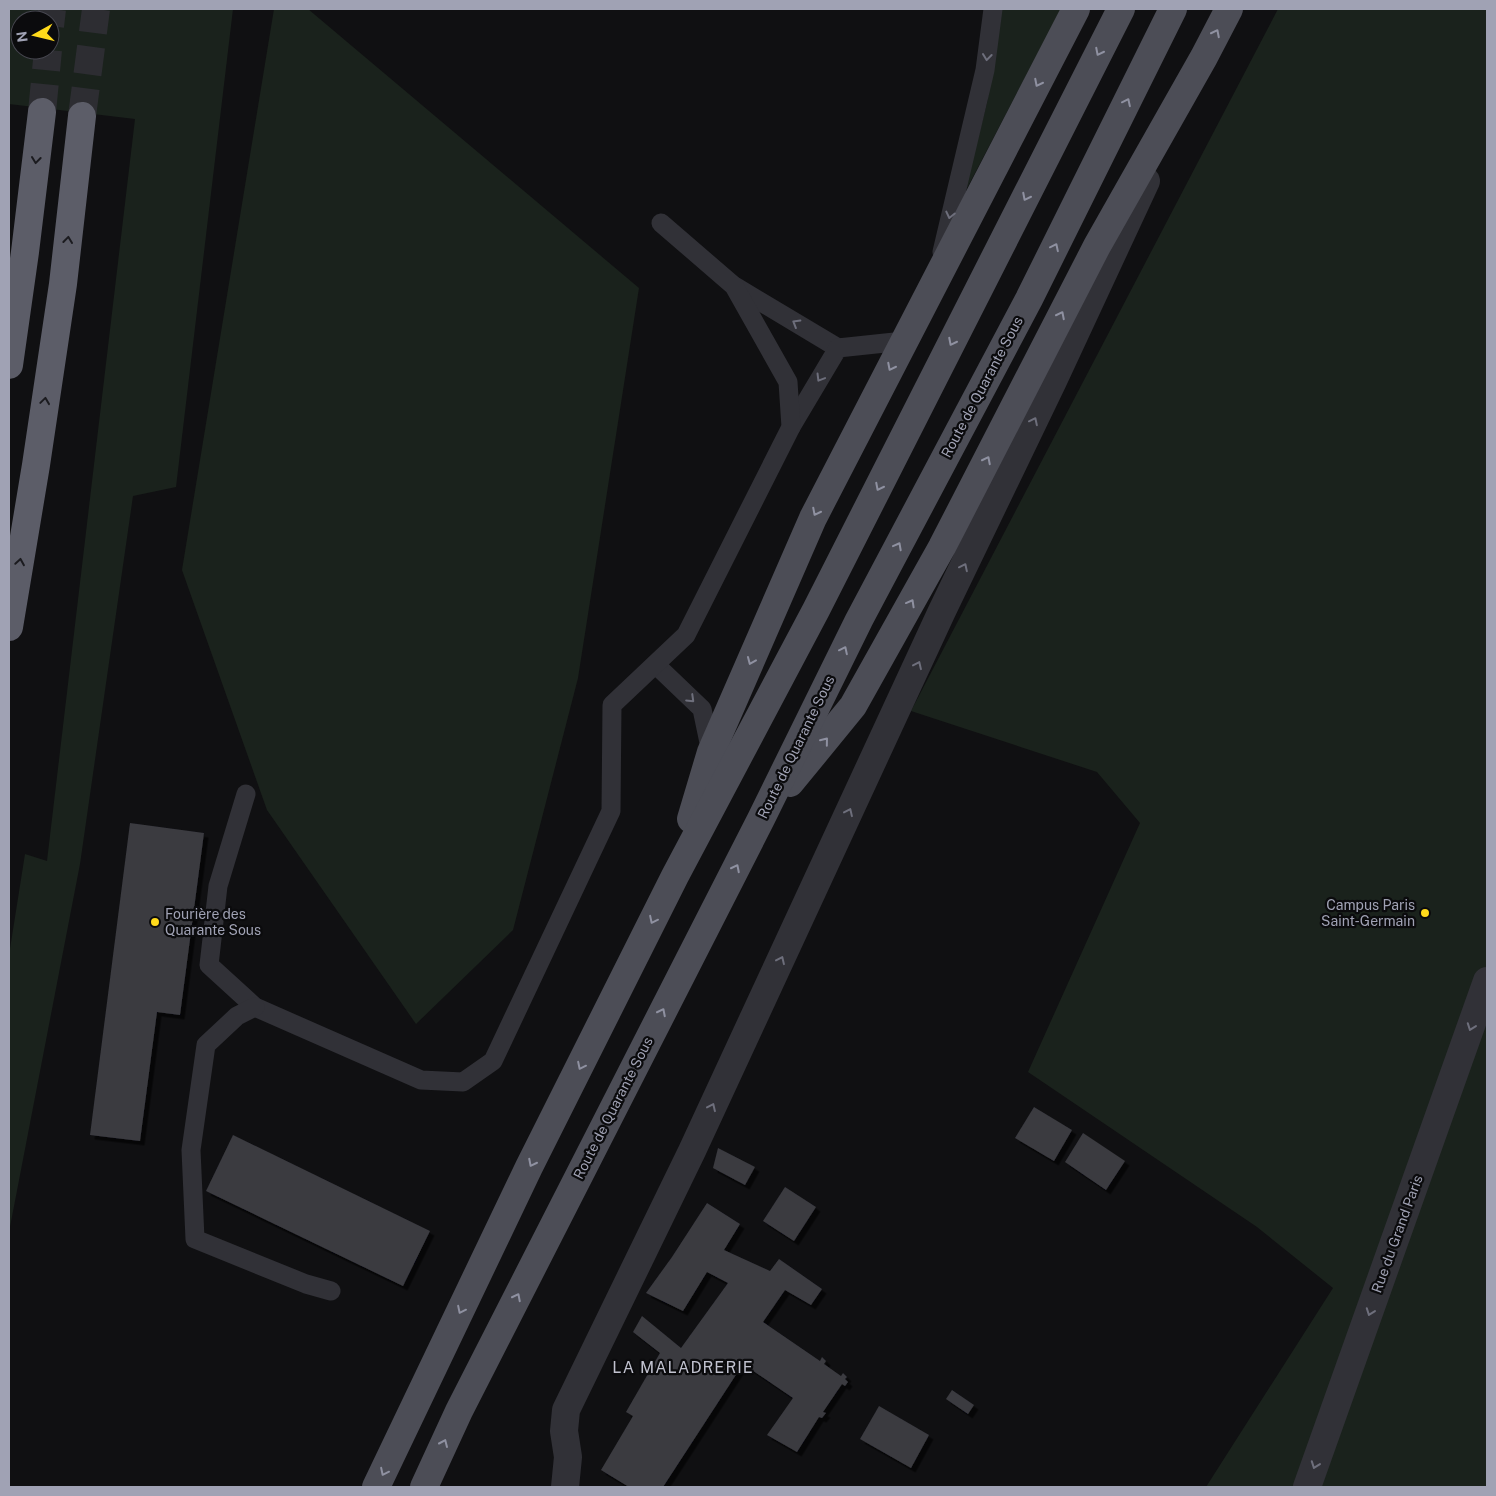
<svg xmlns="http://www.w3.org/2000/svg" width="1496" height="1496" font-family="'Public Sans',sans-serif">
	<defs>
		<filter id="shadow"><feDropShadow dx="4.5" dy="4.5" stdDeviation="0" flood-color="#0009"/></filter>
	</defs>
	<rect width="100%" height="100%" fill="#101012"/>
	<g fill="#1a221c" fill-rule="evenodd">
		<path d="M9 9H233L176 487 133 496 80 864 9 1232V955L25 854 47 861 135 119 9 104ZM20 20H50V50H20Z"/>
		<path d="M274 9H308L639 288 578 678 513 930 416 1024 267 810 182 570Z"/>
		<path d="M1002 9H1061L963 196 987 103Z"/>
		<path d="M1278 9H1487V1487H1206L1333 1288 1257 1227 1028 1072 1140 823 1097 772 911 711Z"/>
	</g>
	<g fill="#3a3a40" filter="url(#shadow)">
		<path d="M130 823 204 833 180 1015 157 1012 140 1141 90 1135Z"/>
		<path d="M1034 1107 1072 1130 1054 1161 1015 1138Z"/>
		<path d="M1083 1133 1125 1161 1106 1190 1065 1162Z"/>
		<path d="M233 1135 430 1231 403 1286 206 1191Z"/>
		<path d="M718 1148 755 1167 745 1185 713 1168Z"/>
		<path d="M785 1187 816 1207 794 1241 763 1221Z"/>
		<path d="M707 1203 740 1224 724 1250 770 1271 779 1259 822 1289 811 1305 785 1290 763 1322 820 1361 822 1357 826 1361 824 1364 841 1376 843 1373 847 1377 845 1379 848 1382 845 1386 842 1384 823 1412 826 1413 822 1418 819 1417 797 1452 767 1435 793 1398 743 1364 663 1487H629L601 1470 633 1416 626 1412 660 1353 633 1332 642 1316 681 1348 728 1283 707 1272 683 1311 646 1293 672 1257Z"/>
		<path d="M952 1390 974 1405 968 1414 946 1399Z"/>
		<path d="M879 1406 929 1435 911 1468 860 1439Z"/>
	</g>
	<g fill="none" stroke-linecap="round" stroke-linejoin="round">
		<g stroke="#2d2d32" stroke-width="28" stroke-dasharray="28 14" stroke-linecap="butt">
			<path d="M50 26 52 9"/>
			<path d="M42 112 48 50"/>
			<path d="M82 116 96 9"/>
		</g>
		<g stroke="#313137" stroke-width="19">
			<path d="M942 252 985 70 993 9"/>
			<path d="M736 287 838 348"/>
			<path d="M791 427 838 348 904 341"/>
			<path d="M656 665 702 709 711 752"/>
			<path d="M246 794 218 886 209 965 255 1007 421 1080 463 1082 493 1061 611 811 612 705 686 635 791 427 788 382 734 286 661 223"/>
			<path d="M255 1007 237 1016 206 1045 191 1150 195 1239 306 1284 331 1291"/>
		</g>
		<g stroke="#313137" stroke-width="28">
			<path d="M565 1487 568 1457 564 1431 566 1410 692 1151 942 611 1053 381 1146 181"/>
			<path d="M1307 1487 1487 981"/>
		</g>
		<g stroke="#4c4d56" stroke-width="28">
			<path d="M790 783 853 706 942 547 1097 246 1204 57 1229 9"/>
			<path d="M691 819 711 752 813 518 1076 9"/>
			<path d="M376 1487 529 1167 675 876 816 610 1121 9"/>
			<path d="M424 1487 459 1411 761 819 859 620 1029 299 1173 9"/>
		</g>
		<g stroke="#5c5d68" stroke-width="28">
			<path d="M9 365 25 252 42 112"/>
			<path d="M9 627 36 465 63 284 82 116"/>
		</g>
	</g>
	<defs><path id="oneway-chevron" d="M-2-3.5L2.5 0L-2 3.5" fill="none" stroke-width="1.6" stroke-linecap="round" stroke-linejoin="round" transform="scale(1.25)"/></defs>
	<g stroke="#8f91a1">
		<use href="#oneway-chevron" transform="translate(1216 33) rotate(-63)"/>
		<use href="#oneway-chevron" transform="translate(1099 52) rotate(117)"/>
		<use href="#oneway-chevron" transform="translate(1038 83) rotate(117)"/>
		<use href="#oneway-chevron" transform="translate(1127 102) rotate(-64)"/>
		<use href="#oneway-chevron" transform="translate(1026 197) rotate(117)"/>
		<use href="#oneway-chevron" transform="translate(1055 247) rotate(-64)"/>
		<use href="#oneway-chevron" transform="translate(1061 315) rotate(-63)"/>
		<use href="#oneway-chevron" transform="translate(952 342) rotate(117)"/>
		<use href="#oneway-chevron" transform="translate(891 367) rotate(117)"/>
		<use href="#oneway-chevron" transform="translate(987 460) rotate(-63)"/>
		<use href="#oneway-chevron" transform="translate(879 487) rotate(117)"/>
		<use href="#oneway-chevron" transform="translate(816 512) rotate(117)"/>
		<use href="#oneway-chevron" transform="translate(898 546) rotate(-62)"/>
		<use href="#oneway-chevron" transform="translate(911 603) rotate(-61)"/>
		<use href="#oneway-chevron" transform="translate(844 650) rotate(-64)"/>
		<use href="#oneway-chevron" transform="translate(751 661) rotate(113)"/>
		<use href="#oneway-chevron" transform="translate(825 741) rotate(-51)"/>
		<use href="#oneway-chevron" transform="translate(736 868) rotate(-63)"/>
		<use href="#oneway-chevron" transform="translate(653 920) rotate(116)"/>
		<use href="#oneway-chevron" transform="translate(662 1012) rotate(-63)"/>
		<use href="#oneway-chevron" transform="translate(581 1066) rotate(116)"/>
		<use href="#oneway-chevron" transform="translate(532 1163) rotate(117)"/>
		<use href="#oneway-chevron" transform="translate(517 1297) rotate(-63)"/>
		<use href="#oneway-chevron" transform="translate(461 1310) rotate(116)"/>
		<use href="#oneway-chevron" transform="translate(444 1443) rotate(-66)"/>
		<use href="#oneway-chevron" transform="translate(384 1472) rotate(116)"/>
	</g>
	<g stroke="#6e6f7c">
		<use href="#oneway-chevron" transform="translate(987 57) rotate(97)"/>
		<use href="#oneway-chevron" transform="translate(950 215) rotate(103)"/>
		<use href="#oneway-chevron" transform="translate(796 323) rotate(-149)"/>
		<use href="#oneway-chevron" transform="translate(820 378) rotate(121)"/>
		<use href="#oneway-chevron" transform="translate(1034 421) rotate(-64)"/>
		<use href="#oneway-chevron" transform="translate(964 567) rotate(-64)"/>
		<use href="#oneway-chevron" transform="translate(918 665) rotate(-65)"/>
		<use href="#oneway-chevron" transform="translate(691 699) rotate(44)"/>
		<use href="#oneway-chevron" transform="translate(849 812) rotate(-65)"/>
		<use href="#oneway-chevron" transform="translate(781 960) rotate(-65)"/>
		<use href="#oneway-chevron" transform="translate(1471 1027) rotate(110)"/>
		<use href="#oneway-chevron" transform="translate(712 1107) rotate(-65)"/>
		<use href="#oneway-chevron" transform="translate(1370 1312) rotate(110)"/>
		<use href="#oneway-chevron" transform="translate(1315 1465) rotate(110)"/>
	</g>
	<g stroke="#1b1b1f">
		<use href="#oneway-chevron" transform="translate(36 160) rotate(97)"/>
		<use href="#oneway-chevron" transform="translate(68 240) rotate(-83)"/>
		<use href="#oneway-chevron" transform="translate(45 401) rotate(-82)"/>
		<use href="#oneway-chevron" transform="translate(20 562) rotate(-81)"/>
	</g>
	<g fill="#ffda1b" stroke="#0b0b0d" stroke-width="2">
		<circle cx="1425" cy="913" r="5"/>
		<circle cx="155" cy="922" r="5"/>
	</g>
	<g text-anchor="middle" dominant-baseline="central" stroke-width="4.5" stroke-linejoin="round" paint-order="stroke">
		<g font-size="14" fill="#a0a2b4" stroke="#0b0b0d">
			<text transform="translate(982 387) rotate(-62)">Route de Quarante Sous</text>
			<text transform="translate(796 747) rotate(-64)">Route de Quarante Sous</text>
			<text transform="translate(613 1108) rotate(-63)">Route de Quarante Sous</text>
			<text transform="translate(1397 1234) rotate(-70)">Rue du Grand Paris</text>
		</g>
		<g font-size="14" fill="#a0a2b4" stroke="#0b0b0d" text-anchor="end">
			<text x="1415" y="905">Campus Paris<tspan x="1415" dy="16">Saint-Germain</tspan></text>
			<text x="165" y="914" text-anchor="start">Fourière des<tspan x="165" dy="16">Quarante Sous</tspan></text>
		</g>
		<g font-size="16" letter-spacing="1" fill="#c1c2cf" stroke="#0b0b0d">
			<text x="683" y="1367">LA MALADRERIE</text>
		</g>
	</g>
	<rect width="1496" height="1496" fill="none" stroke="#a0a2b4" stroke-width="20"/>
	<g transform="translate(35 35) rotate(262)"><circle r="24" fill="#0b0b0d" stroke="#474750"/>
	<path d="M0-4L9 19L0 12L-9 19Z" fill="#ffda1b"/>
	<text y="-8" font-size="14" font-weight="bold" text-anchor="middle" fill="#a0a2b4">N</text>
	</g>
</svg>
